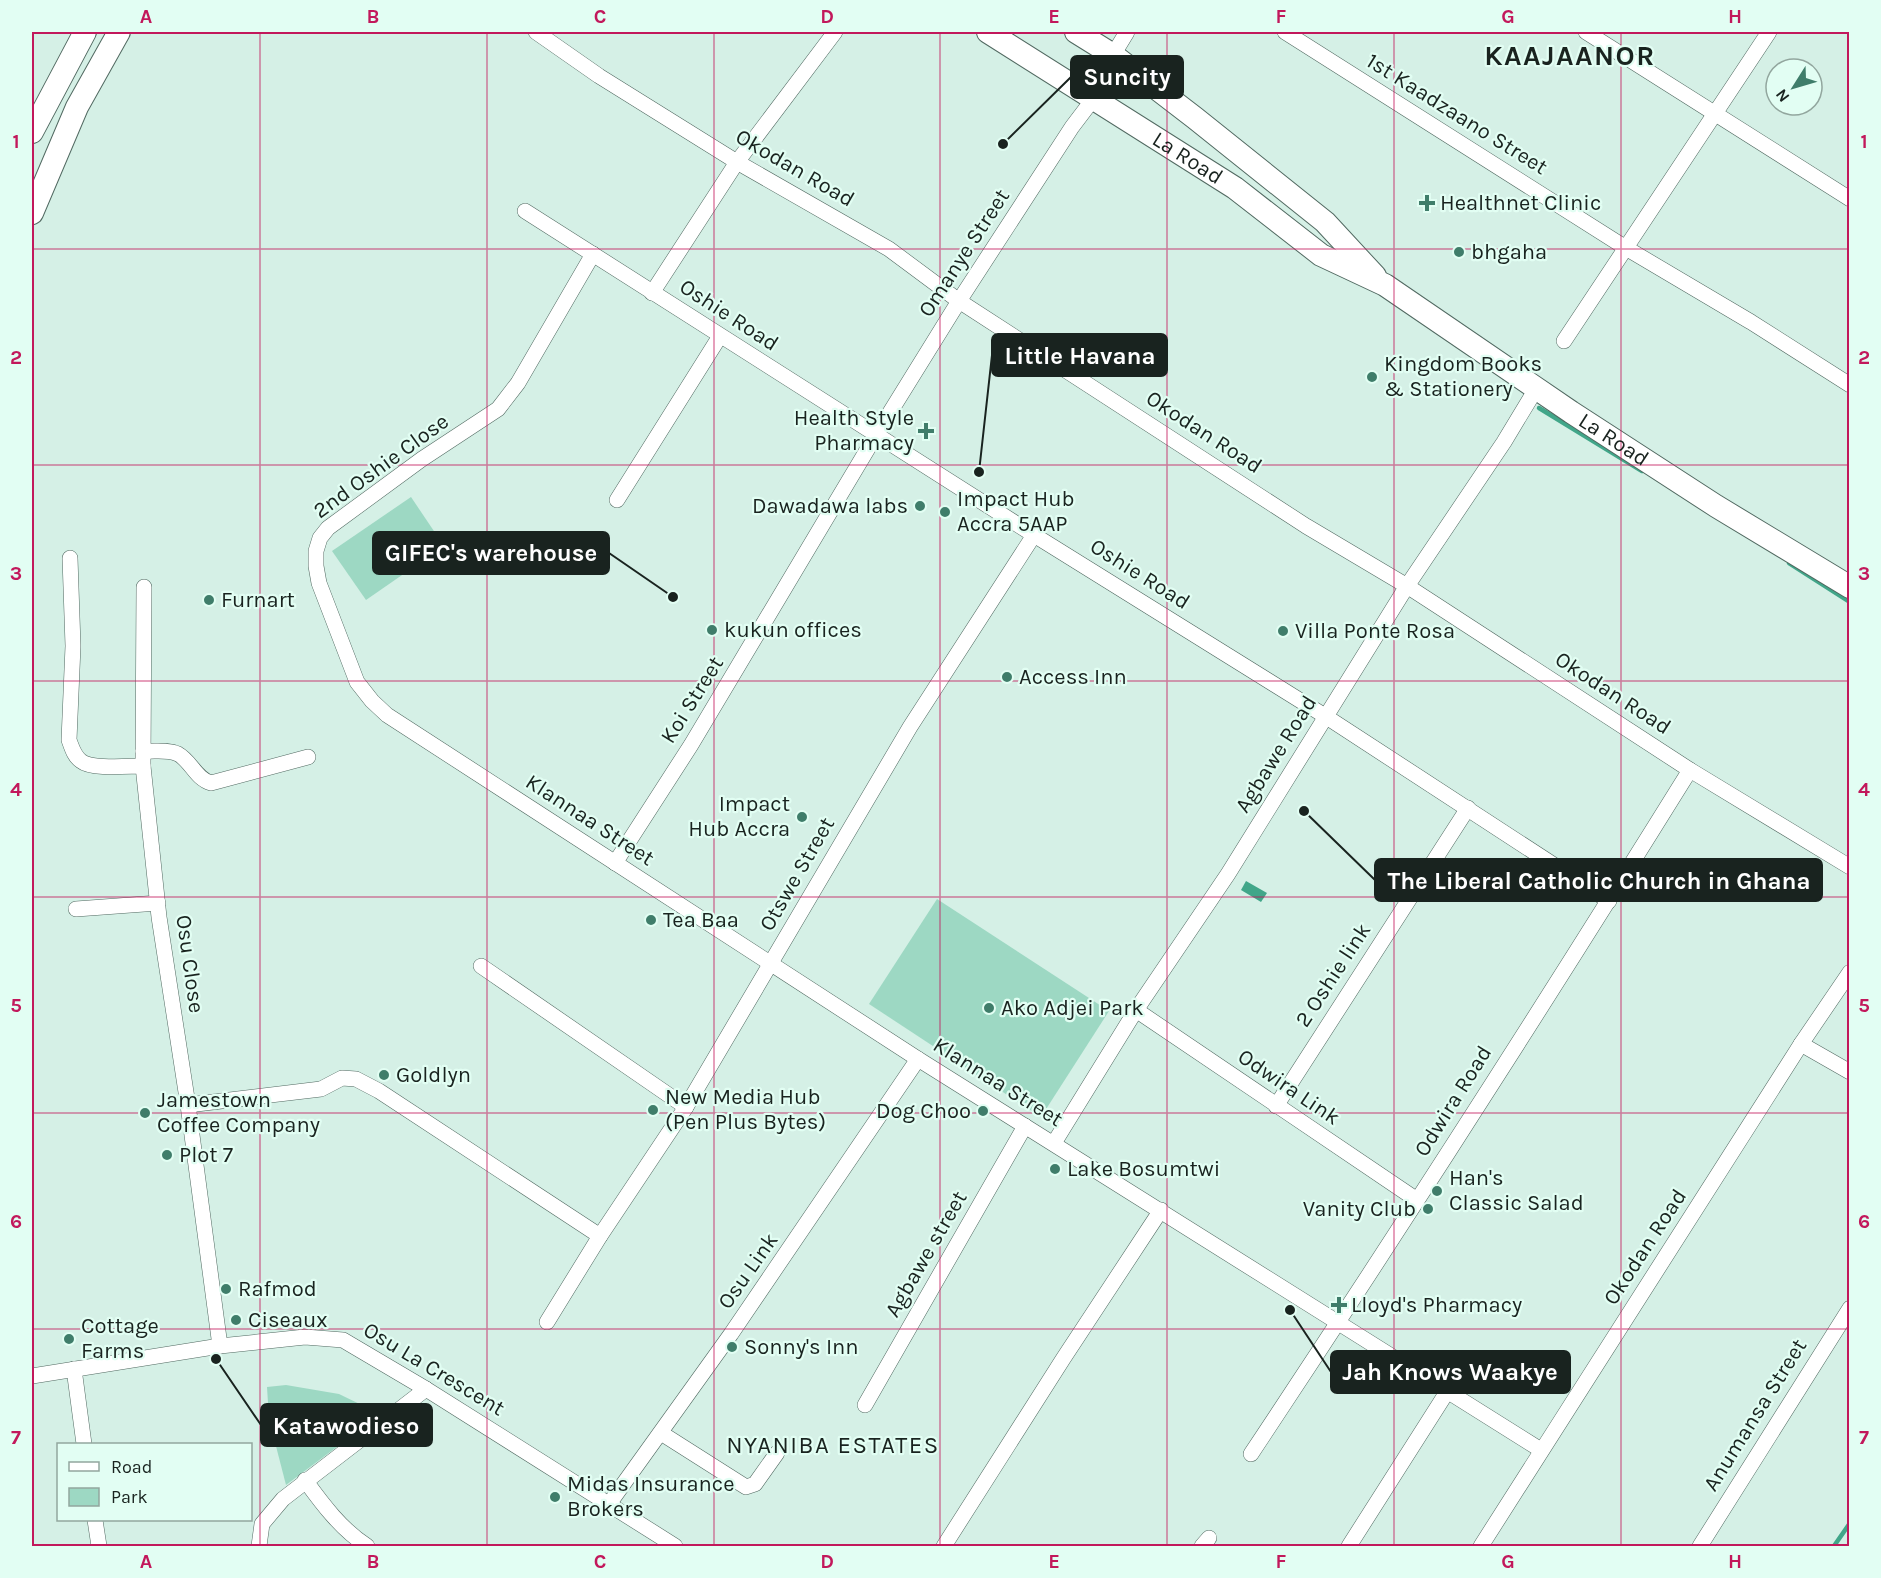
<svg xmlns="http://www.w3.org/2000/svg" width="1881" height="1578" font-family="Karla,sans-serif">
	<rect width="100%" height="100%" fill="#d5f0e6"/>
	<g fill="#9dd8c3">
		<path d="M411 497 444 546 366 600 332 551Z"/>
		<path d="M937 899 1109 1011 1041 1117 869 1004Z"/>
		<path d="M286 1385 339 1394 370 1409 354 1434 286 1485 269 1419 267 1387Z"/>
	</g>
	<path fill="#41a689" d="M1246 881 1267 893 1261 902 1241 890Z"/>
	<g fill="none" stroke-linecap="round" stroke-linejoin="round">
		<g stroke="#41a689" stroke-width="4.5">
			<path d="M1539 408 1642 471"/>
			<path d="M1789 563 1850 602"/>
			<path d="M1834 1546 1850 1523"/>
		</g>
		<defs>
			<g id="minor">
				<path d="M536 32 599 76 737 162 889 249 959 301 1306 526 1407 586 1690 770 1850 867"/>
				<path d="M1285 32 1626 248 1751 322 1850 385"/>
				<path d="M1586 32 1850 199"/>
				<path d="M1113 55 1127 32"/>
				<path d="M525 211 1034 535 1325 716 1609 901"/>
				<path d="M593 254 518 383 498 409 422 459 328 528 320 538 316 551V566L319 583 357 682 372 701 387 715 918 1059 1541 1450"/>
				<path d="M652 293 737 162 835 32"/>
				<path d="M1564 341 1769 32"/>
				<path d="M617 500 720 336"/>
				<path d="M70 558 73 646 69 740C72 748 74 756 81 761 92 770 128 766 143 766"/>
				<path d="M144 587 143 766 159 917 188 1105 220 1346"/>
				<path d="M143 751C153 752 168 749 178 754 191 761 196 779 211 783L308 757"/>
				<path d="M615 863 691 745 876 435 959 301 1072 127 1094 98"/>
				<path d="M76 909 158 903"/>
				<path d="M481 966 686 1107"/>
				<path d="M1136 1010 1417 1200"/>
				<path d="M1801 1044 1850 1072"/>
				<path d="M188 1105 321 1089 342 1078 356 1079 379 1091 600 1236"/>
				<path d="M1276 1106 1468 808"/>
				<path d="M1054 1143 1136 1010 1228 874 1407 586 1504 442 1536 389"/>
				<path d="M547 1322 600 1236 686 1107 910 727 1034 535"/>
				<path d="M74 1369 84 1444"/>
				<path d="M32 1376 220 1346 305 1337 343 1340 426 1389 675 1546"/>
				<path d="M865 1405 1025 1126"/>
				<path d="M661 1433 746 1487 755 1484 777 1453"/>
				<path d="M1251 1454C1401 1228 1547 1000 1690 770"/>
				<path d="M305 1480C323 1505 342 1530 367 1546"/>
				<path d="M609 1504 731 1334 918 1059"/>
				<path d="M95 1520 99 1546"/>
				<path d="M259 1546 262 1524 283 1499 426 1389"/>
				<path d="M944 1546 1063 1359 1161 1210"/>
				<path d="M1202 1546 1209 1538"/>
				<path d="M1349 1546 1447 1392"/>
				<path d="M1481 1546 1801 1044 1850 972"/>
				<path d="M1700 1546 1850 1308"/>
			</g>
			<g id="primary">
				<path id="s1" d="M988 32 1235 188 1321 255 1385 285 1571 412 1716 506 1850 587"/>
				<path d="M1076 32 1113 55 1195 118 1325 222 1375 276"/>
				<path d="M32 132 85 32"/>
				<path d="M32 213 77 107 119 32"/>
			</g>
		</defs>
		<use href="#minor" stroke="#516961" stroke-width="16"/>
		<use href="#primary" stroke="#516961" stroke-width="24"/>
		<use href="#minor" stroke="#fff" stroke-width="15"/>
		<use href="#primary" stroke="#fff" stroke-width="22"/>
	</g>
	<path fill="none" stroke="#c2185b" stroke-width="1.5" stroke-opacity="0.55" d="M260 32V1546M487 32V1546M714 32V1546M940 32V1546M1167 32V1546M1394 32V1546M1621 32V1546M32 249H1850M32 465H1850M32 681H1850M32 897H1850M32 1113H1850M32 1329H1850"/>
	<g fill="#3f7d6a" stroke="#e2fef3" stroke-width="2">
		<path d="M1424 194h6v6h6v6h-6v6h-6v-6h-6v-6h6z"/>
		<circle cx="1459" cy="252" r="6"/>
		<circle cx="1372" cy="377" r="6"/>
		<path d="M923 422h6v6h6v6h-6v6h-6v-6h-6v-6h6z"/>
		<circle cx="920" cy="506" r="6"/>
		<circle cx="945" cy="512" r="6"/>
		<circle cx="209" cy="600" r="6"/>
		<circle cx="712" cy="630" r="6"/>
		<circle cx="1283" cy="631" r="6"/>
		<circle cx="1007" cy="677" r="6"/>
		<circle cx="802" cy="817" r="6"/>
		<circle cx="651" cy="920" r="6"/>
		<circle cx="989" cy="1008" r="6"/>
		<circle cx="384" cy="1075" r="6"/>
		<circle cx="653" cy="1110" r="6"/>
		<circle cx="983" cy="1111" r="6"/>
		<circle cx="145" cy="1113" r="6"/>
		<circle cx="167" cy="1155" r="6"/>
		<circle cx="1055" cy="1169" r="6"/>
		<circle cx="1437" cy="1191" r="6"/>
		<circle cx="1428" cy="1209" r="6"/>
		<circle cx="226" cy="1289" r="6"/>
		<path d="M1336 1296h6v6h6v6h-6v6h-6v-6h-6v-6h6z"/>
		<circle cx="236" cy="1320" r="6"/>
		<circle cx="69" cy="1339" r="6"/>
		<circle cx="732" cy="1347" r="6"/>
		<circle cx="555" cy="1497" r="6"/>
	</g>
	<g text-anchor="middle" dominant-baseline="central" stroke-width="4.5" stroke-linejoin="round" paint-order="stroke">
		<g font-size="22" fill="#19231f" stroke="#e2fef3">
			<text transform="translate(1457 114) rotate(32)">1st Kaadzaano Street</text>
			<text stroke="none"><textPath href="#s1" startOffset="236">La Road</textPath></text>
			<text transform="translate(795 168) rotate(30)">Okodan Road</text>
			<text transform="translate(964 253) rotate(-57)">Omanye Street</text>
			<text transform="translate(729 315) rotate(33)">Oshie Road</text>
			<text transform="translate(1204 432) rotate(33)">Okodan Road</text>
			<text stroke="none"><textPath href="#s1" startOffset="748">La Road</textPath></text>
			<text transform="translate(381 466) rotate(-36)">2nd Oshie Close</text>
			<text transform="translate(1140 574) rotate(32)">Oshie Road</text>
			<text transform="translate(1613 693) rotate(33)">Okodan Road</text>
			<text transform="translate(692 700) rotate(-58)">Koi Street</text>
			<text transform="translate(1276 754) rotate(-58)">Agbawe Road</text>
			<text transform="translate(590 820) rotate(33)">Klannaa Street</text>
			<text transform="translate(797 874) rotate(-60)">Otswe Street</text>
			<text transform="translate(190 964) rotate(82)">Osu Close</text>
			<text transform="translate(1333 975) rotate(-57)">2 Oshie link</text>
			<text transform="translate(998 1082) rotate(32)">Klannaa Street</text>
			<text transform="translate(1289 1087) rotate(34)">Odwira Link</text>
			<text transform="translate(1453 1101) rotate(-58)">Odwira Road</text>
			<text transform="translate(1645 1247) rotate(-57)">Okodan Road</text>
			<text transform="translate(926 1254) rotate(-60)">Agbawe street</text>
			<text transform="translate(748 1271) rotate(-55)">Osu Link</text>
			<text transform="translate(434 1369) rotate(31)">Osu La Crescent</text>
			<text transform="translate(1755 1415) rotate(-58)">Anumansa Street</text>
		</g>
		<g font-size="22" fill="#19231f" stroke="#e2fef3" text-anchor="start">
			<text x="1440" y="203">Healthnet Clinic</text>
			<text x="1471" y="252">bhgaha</text>
			<text x="1384" y="364">Kingdom Books<tspan x="1384" dy="25">&amp; Stationery</tspan></text>
			<text x="914" y="418" text-anchor="end">Health Style<tspan x="914" dy="25">Pharmacy</tspan></text>
			<text x="957" y="499">Impact Hub<tspan x="957" dy="25">Accra 5AAP</tspan></text>
			<text x="908" y="506" text-anchor="end">Dawadawa labs</text>
			<text x="221" y="600">Furnart</text>
			<text x="724" y="630">kukun offices</text>
			<text x="1295" y="631">Villa Ponte Rosa</text>
			<text x="1019" y="677">Access Inn</text>
			<text x="790" y="804" text-anchor="end">Impact<tspan x="790" dy="25">Hub Accra</tspan></text>
			<text x="663" y="920">Tea Baa</text>
			<text x="1001" y="1008">Ako Adjei Park</text>
			<text x="396" y="1075">Goldlyn</text>
			<text x="665" y="1097">New Media Hub<tspan x="665" dy="25">(Pen Plus Bytes)</tspan></text>
			<text x="157" y="1100">Jamestown<tspan x="157" dy="25">Coffee Company</tspan></text>
			<text x="971" y="1111" text-anchor="end">Dog Choo</text>
			<text x="179" y="1155">Plot 7</text>
			<text x="1067" y="1169">Lake Bosumtwi</text>
			<text x="1449" y="1178">Han's<tspan x="1449" dy="25">Classic Salad</tspan></text>
			<text x="1416" y="1209" text-anchor="end">Vanity Club</text>
			<text x="238" y="1289">Rafmod</text>
			<text x="1351" y="1305">Lloyd's Pharmacy</text>
			<text x="248" y="1320">Ciseaux</text>
			<text x="81" y="1326">Cottage<tspan x="81" dy="25">Farms</tspan></text>
			<text x="744" y="1347">Sonny's Inn</text>
			<text x="567" y="1484">Midas Insurance<tspan x="567" dy="25">Brokers</tspan></text>
		</g>
		<g font-size="24" letter-spacing="1.5" fill="#19231f" stroke="#e2fef3">
			<text x="833" y="1445">NYANIBA ESTATES</text>
		</g>
		<g font-size="28" font-weight="bold" letter-spacing="1.5" fill="#19231f" stroke="#e2fef3">
			<text x="1570" y="55">KAAJAANOR</text>
		</g>
	</g>
	<path fill="none" stroke="#19231f" stroke-width="2" d="M1003 144L1071 77M979 472L992 355M673 597L609 553M1304 811L1375 880M1290 1310L1331 1372M216 1359L261 1425"/>
	<g fill="#19231f" stroke="#e2fef3" stroke-width="2">
		<circle cx="1003" cy="144" r="6"/>
		<circle cx="979" cy="472" r="6"/>
		<circle cx="673" cy="597" r="6"/>
		<circle cx="1304" cy="811" r="6"/>
		<circle cx="1290" cy="1310" r="6"/>
		<circle cx="216" cy="1359" r="6"/>
	</g>
	<g fill="#19231f" stroke="#19231f" stroke-width="2">
		<rect x="1071" y="56" width="112" height="42" rx="6"/>
		<rect x="992" y="334" width="175" height="42" rx="6"/>
		<rect x="373" y="532" width="236" height="42" rx="6"/>
		<rect x="1375" y="859" width="447" height="42" rx="6"/>
		<rect x="1331" y="1351" width="239" height="42" rx="6"/>
		<rect x="261" y="1404" width="171" height="42" rx="6"/>
	</g>
	<g font-size="24" text-anchor="middle" font-weight="bold" fill="#fff">
		<text x="1127" y="85">Suncity</text>
		<text x="1080" y="364">Little Havana</text>
		<text x="491" y="561">GIFEC's warehouse</text>
		<text x="1599" y="889">The Liberal Catholic Church in Ghana</text>
		<text x="1450" y="1380">Jah Knows Waakye</text>
		<text x="346" y="1434">Katawodieso</text>
	</g>
	<rect width="1881" height="1578" fill="none" stroke="#e2fef3" stroke-width="66"/>
	<rect x="57" y="1443" width="195" height="78" fill="#e2fef3" stroke="#92a69e" stroke-width="1.5"/>
	<rect x="69" y="1462" width="30" height="9" fill="#ffffff" stroke="#92a69e" stroke-width="1.5"/>
	<text x="111" y="1473" font-size="18" fill="#19231f">Road</text>
	<rect x="69" y="1488" width="30" height="18" fill="#9dd8c3" stroke="#92a69e" stroke-width="1.5"/>
	<text x="111" y="1503" font-size="18" fill="#19231f">Park</text>
	<g transform="translate(1794 87) rotate(233)"><circle r="28" fill="#e2fef3" stroke="#92a69e" stroke-width="1.5"/>
	<path d="M0-4.5L10 22L0 15L-10 22Z" fill="#3f7d6a"/>
	<text y="-9" font-size="16" font-weight="bold" text-anchor="middle" fill="#19231f">N</text>
	</g>
	<rect x="33" y="33" width="1815" height="1512" fill="none" stroke="#c2185b" stroke-width="2"/>
	<g font-size="20" text-anchor="middle" font-weight="bold" fill="#c2185b">
		<text x="146" y="23">A</text>
		<text x="373" y="23">B</text>
		<text x="600" y="23">C</text>
		<text x="827" y="23">D</text>
		<text x="1054" y="23">E</text>
		<text x="1281" y="23">F</text>
		<text x="1508" y="23">G</text>
		<text x="1735" y="23">H</text>
		<text x="16" y="148">1</text>
		<text x="1864" y="148">1</text>
		<text x="16" y="364">2</text>
		<text x="1864" y="364">2</text>
		<text x="16" y="580">3</text>
		<text x="1864" y="580">3</text>
		<text x="16" y="796">4</text>
		<text x="1864" y="796">4</text>
		<text x="16" y="1012">5</text>
		<text x="1864" y="1012">5</text>
		<text x="16" y="1228">6</text>
		<text x="1864" y="1228">6</text>
		<text x="16" y="1444">7</text>
		<text x="1864" y="1444">7</text>
		<text x="146" y="1568">A</text>
		<text x="373" y="1568">B</text>
		<text x="600" y="1568">C</text>
		<text x="827" y="1568">D</text>
		<text x="1054" y="1568">E</text>
		<text x="1281" y="1568">F</text>
		<text x="1508" y="1568">G</text>
		<text x="1735" y="1568">H</text>
	</g>
</svg>
